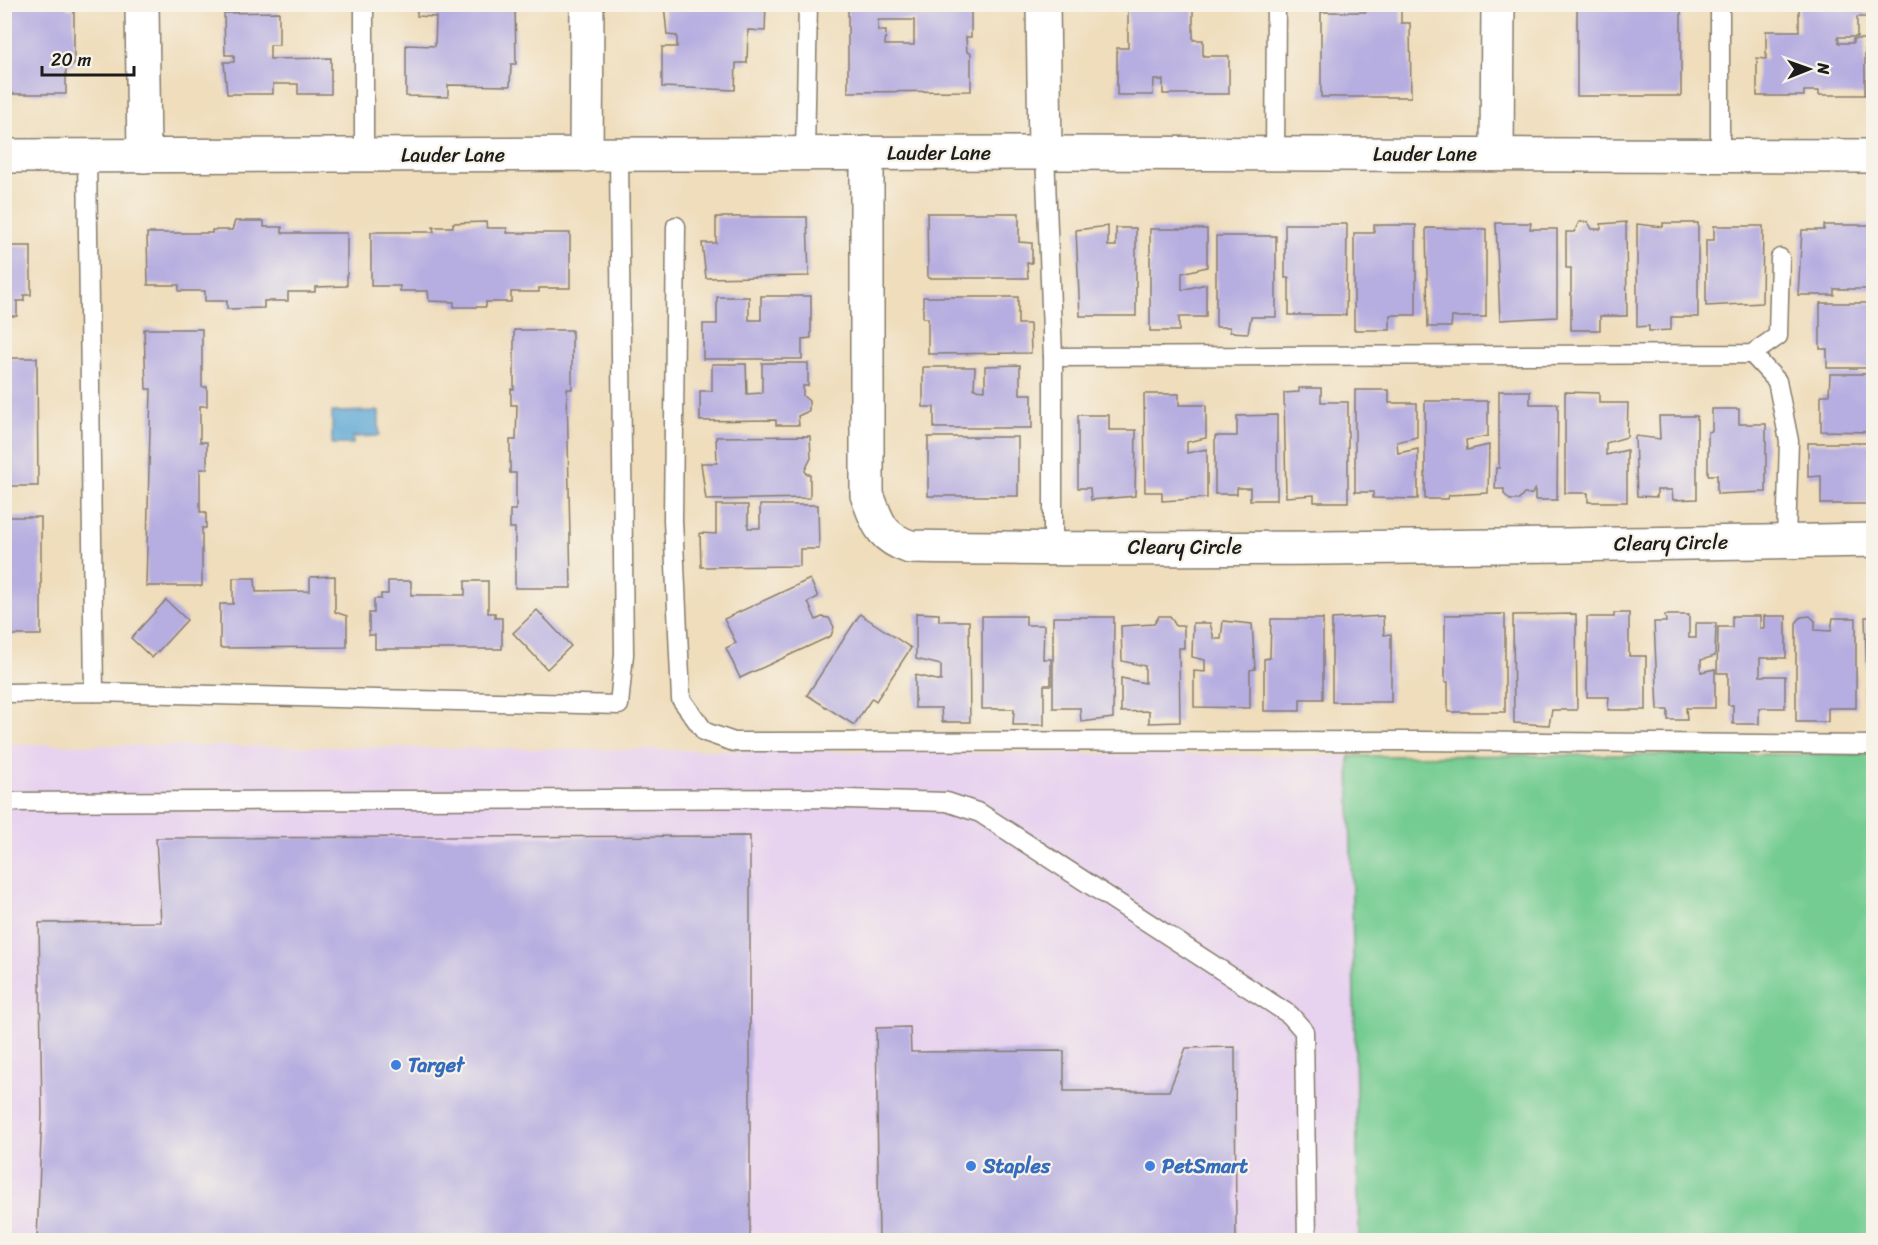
<svg xmlns="http://www.w3.org/2000/svg" width="1878" height="1245" font-family="Sriracha,sans-serif">
	<rect width="100%" height="100%" fill="#f7f3e8"/>
	<filter id="ink" filterUnits="userSpaceOnUse"><feTurbulence type="fractalNoise" baseFrequency=".0167" numOctaves="2"/><feDisplacementMap in="SourceGraphic" scale="12" xChannelSelector="R" yChannelSelector="G"/><feConvolveMatrix kernelMatrix="1 2 1 2 8 2 1 2 1" color-interpolation-filters="sRGB"/></filter>
	<filter id="wash" filterUnits="userSpaceOnUse"><feTurbulence type="fractalNoise" baseFrequency=".008" numOctaves="4" result="noise"/><feDisplacementMap in="SourceGraphic" scale="24" xChannelSelector="R" yChannelSelector="G"/><feGaussianBlur stdDeviation="1.35" result="paint"/><feColorMatrix in="noise" values="0 0 0 0 0 0 0 0 0 0 0 0 0 0 0 0 0 1.4 0 .05"/><feComposite in="paint" operator="in"/></filter>
	<g filter="url(#wash)">
		<rect width="100%" height="100%" fill="#efddbb"/>
		<path fill="#e7d2ef" d="M5 744 1349 756 1359 1240H5Z"/>
		<path fill="#75cc92" stroke="#487457" stroke-width="1.5" d="M1873 754V1240H1359L1349 756Z"/>
		<path fill="#5da7d5" stroke="#3c6278" stroke-width="1.5" d="M379 411V436L353 437V444H332V412Z"/>
		<g id="blocks">
			<g fill="#b6ade0" fill-rule="evenodd">
				<path d="M4 4H67V9H74V65L66 66V94H4Z"/>
				<path d="M417 4 515 6 516 64H511L510 86 448 85V97L406 96V45L435 46 436 17 417 16Z"/>
				<path d="M664 4H766L765 31 748 30 747 63H736L735 90 662 87V47H677V36L667 35Z"/>
				<path d="M848 4H971V37H966L967 52 971 53V91L848 92ZM878 20H914V45H885L886 31H878Z"/>
				<path d="M1366 4H1401V23H1410L1411 97H1321V12H1366Z"/>
				<rect x="1577" y="4" width="104" height="92"/>
				<path d="M1799 4H1866V17H1857V37H1838L1839 43H1853V39H1865V95H1819V91H1804V96H1757V58L1766 59V31H1799Z"/>
				<path d="M1128 8H1193V40H1203V56H1229V94H1163V80H1154L1153 95H1117V48H1128Z"/>
				<path d="M279 12V45H270V59L331 58V94H298V84H273V94H227L224 62H234V55H225L224 13Z"/>
				<path d="M927 213H1019V242L1032 243V263H1027L1028 278H928Z"/>
				<path d="M716 217H807L809 276 706 278 702 243H716Z"/>
				<path d="M235 221H264V227H282V233H347V286L315 287V292H288V301H264V308L227 309V301H205V291H179V285H148L147 233H212V230H232Z"/>
				<path d="M486 222 487 228H507V233H570V288H539V292H511V302H486V307H454V302L429 301 428 291H400V286H371V232H434L433 227H453V223Z"/>
				<path d="M1579 222H1588L1592 229H1601V224L1626 222 1627 316H1600V330H1571V268H1566V232H1574Z"/>
				<path d="M1496 223H1531L1530 229H1557V317L1500 320Z"/>
				<path d="M1663 223H1698V317H1671V330L1649 331V326L1637 327V224L1663 227Z"/>
				<path d="M1285 224H1347L1346 315H1289V278H1285Z"/>
				<path d="M1374 225H1416V315H1390V330H1354V233H1374Z"/>
				<path d="M1824 225H1874V289H1834V295H1798L1802 230H1824Z"/>
				<path d="M1108 226V246H1116V228H1136V316H1080L1076 230Z"/>
				<path d="M1714 226H1763L1762 303 1706 306V240H1714Z"/>
				<path d="M1426 228 1486 229V317H1452L1451 327H1428Z"/>
				<path d="M1150 229H1207V267L1182 273V290L1206 284V317H1179V331H1150Z"/>
				<path d="M1216 236H1276V317H1251L1248 333 1230 332V327H1216Z"/>
				<path d="M4 246H31V295H24V301H17V316H4Z"/>
				<path d="M761 296H811V338L802 339V359H703V324H717V297H749V320H761Z"/>
				<path d="M923 297H1018V324H1030L1031 353 928 354V318H923Z"/>
				<path d="M1820 303H1874V368H1827V349H1820Z"/>
				<path d="M144 329H202V387H207V406H200V442H207V469H200V512H206V528H202V586H146L151 389H146Z"/>
				<path d="M514 330H572V389H567L571 588H515V528H510V510H516V473H510V440H516L517 405H511V389H514Z"/>
				<path d="M4 358H37L38 486H4Z"/>
				<path d="M762 363H808V386H803V396L809 401V411L798 416 799 425H776V420L700 421V391H712V364H746L747 394 762 393Z"/>
				<path d="M1020 365V394H1032V428H934V407H923V367H975L974 389 985 390V366Z"/>
				<path d="M1830 374H1870V393H1874L1872 432 1821 431V395H1829Z"/>
				<path d="M1299 388H1321V402H1348V502H1314V495L1286 497 1284 393 1299 392Z"/>
				<path d="M1355 390H1389V403H1417V437L1397 442 1398 453 1418 449V499L1373 498V492H1355Z"/>
				<path d="M1499 391H1530V404H1558L1557 500H1535V488L1532 494H1524L1519 500H1510L1504 494V489H1495L1496 468H1499Z"/>
				<path d="M1565 392 1599 393V403H1628L1627 437 1606 443V455L1627 450V502H1588V493H1565Z"/>
				<path d="M1144 394H1179V405H1206V438L1187 442V453L1207 449V498L1162 501V492H1145Z"/>
				<path d="M1425 401H1488V436L1466 440 1467 450 1489 445 1488 493 1449 495 1448 499H1425Z"/>
				<path d="M1712 409H1739V424H1766V492L1717 494V475H1708V432L1712 431Z"/>
				<path d="M1078 415H1109V430H1136L1135 496 1091 500 1090 488H1078Z"/>
				<path d="M1277 415V500H1250V488H1237V494H1215V436H1237V416Z"/>
				<path d="M1659 416H1697V499L1673 500 1672 490H1657V497L1637 496 1635 436 1660 439Z"/>
				<path d="M810 436 811 458 805 470 806 474H810V498L706 500 701 463H717L716 437Z"/>
				<rect x="928" y="437" width="90" height="59"/>
				<path d="M1808 443H1874V504H1821V476L1808 477Z"/>
				<path d="M716 505H748V528H760V505H818L819 549H800V566L701 567 700 533 716 534Z"/>
				<rect x="4" y="517" width="37" height="118"/>
				<path d="M335 576V612L347 616V647L220 648V604H233V578H255L256 592 310 591V577Z"/>
				<path d="M810 579 818 597 808 602 816 620 822 617 829 618 834 627 831 636 740 678 726 648 736 643 724 619Z"/>
				<path d="M388 581H411V595H465V581H488V613H495V618H502V649H375V635H369V613H374V599H381V594H388Z"/>
				<path d="M166 600 187 620 152 658 131 638Z"/>
				<path d="M537 610 571 646 547 669 513 633Z"/>
				<path d="M916 613 939 614V621H969L970 722H942L941 708H915V675L941 681V665L916 659Z"/>
				<path d="M1614 613H1629V656H1646V710H1608L1609 697H1587V617H1614Z"/>
				<path d="M860 614 911 648 876 701 872 698 854 725 807 695Z"/>
				<path d="M1505 614V712H1448V682H1445V615Z"/>
				<path d="M1576 614 1577 710H1552L1549 725 1514 723 1513 615Z"/>
				<path d="M1665 615H1689V638H1696V623H1716L1715 656 1701 660V672L1715 669V708H1686L1687 720H1668V710H1658L1654 622H1666Z"/>
				<path d="M982 616H1026V625H1044L1043 659H1051V685H1044V725H1013L1014 709H982Z"/>
				<path d="M1159 616H1170L1176 626H1184V648H1179L1180 722 1149 723V711L1121 712V678L1145 683V666L1122 661 1121 626 1154 624Z"/>
				<path d="M1383 616 1384 635 1391 634V702H1332V619Z"/>
				<path d="M1732 616H1760V628H1764V616H1786V658H1760V676H1785V708H1759V724H1733V705H1728V673H1717L1718 627H1732Z"/>
				<path d="M1810 616 1815 621V630L1831 631 1833 618H1856V708H1828V722H1796V623L1801 617Z"/>
				<path d="M1053 617H1114L1113 718 1081 722 1080 708H1053Z"/>
				<path d="M1865 617H1874V710L1868 711Z"/>
				<path d="M1271 619H1323V699H1300V711H1264V659L1270 658Z"/>
				<path d="M1223 621 1252 624 1255 669 1250 670V708L1194 707V671L1205 672V660L1192 657 1193 623H1210L1214 639H1221Z"/>
				<path d="M750 836V1240H37L42 1113 39 923 161 922 156 838Z"/>
				<path d="M910 1027 911 1052 1064 1051V1091H1169L1186 1048 1235 1047 1236 1240H879L876 1028Z"/>
			</g>
		</g>
	</g>
	<g filter="url(#ink)">
		<use href="#blocks" fill-opacity="0" stroke="#867c6c" stroke-width="1.5"/>
		<g fill="none" stroke-linecap="round" stroke-linejoin="round">
			<defs>
				<g id="service">
					<path d="M805 153 808 4"/>
					<path d="M1045 153 1053 357V547"/>
					<path d="M364 155V4"/>
					<path d="M1275 155 1276 4"/>
					<path d="M87 156 94 692"/>
					<path d="M1720 157V4"/>
					<path d="M676 226 673 520 681 699 705 732 734 742 1419 741 1874 745"/>
					<path d="M1752 354 1777 381 1789 441 1786 541"/>
					<path d="M1053 357 1752 354 1778 336 1780 258"/>
					<path d="M4 693 94 692 619 705 624 654 619 155"/>
					<path d="M4 802 814 798 947 802 980 813 1290 1015 1304 1031 1307 1240"/>
				</g>
				<g id="minor">
					<path d="M142 4 144 156"/>
					<path d="M1043 4 1045 153"/>
					<path d="M867 153V495C878 523 880 537 910 547 1231 552 1553 545 1874 540"/>
					<path d="M1497 154 1498 4"/>
					<path d="M586 155 587 4"/>
					<path d="M4 156 1045 153 1874 156"/>
				</g>
			</defs>
			<use href="#service" stroke="#867c6c" stroke-width="21"/>
			<use href="#minor" stroke="#867c6c" stroke-width="36"/>
			<use href="#service" stroke="#fff" stroke-width="18"/>
			<use href="#minor" stroke="#fff" stroke-width="33"/>
		</g>
	</g>
	<g fill="#3f7fe0" stroke="#f7f3e8" stroke-width="2">
		<circle cx="396" cy="1065" r="6"/>
		<circle cx="971" cy="1166" r="6"/>
		<circle cx="1150" cy="1166" r="6"/>
	</g>
	<g text-anchor="middle" dominant-baseline="central" stroke-width="4.5" stroke-linejoin="round" paint-order="stroke">
		<g font-size="20" fill="#1c1c1c" stroke="#f7f3e8">
			<text x="939" y="153">Lauder Lane</text>
			<text x="1425" y="154">Lauder Lane</text>
			<text x="453" y="155">Lauder Lane</text>
			<text transform="translate(1671 543) rotate(-1)">Cleary Circle</text>
			<text x="1185" y="547">Cleary Circle</text>
		</g>
		<g font-size="20" font-weight="bold" fill="#366cbe" stroke="#f7f3e8" text-anchor="start">
			<text x="408" y="1065">Target</text>
			<text x="983" y="1166">Staples</text>
			<text x="1162" y="1166">PetSmart</text>
		</g>
	</g>
	<rect width="1878" height="1245" fill="none" stroke="#f7f3e8" stroke-width="24"/>
	<g transform="translate(1809 69) rotate(89)" stroke="#f7f3e8" stroke-width="4.5" paint-order="stroke">
	<path d="M0-4.5L10 22L0 15L-10 22Z" fill="#1c1c1c"/>
	<text y="-9" font-size="16" font-weight="bold" text-anchor="middle" fill="#1c1c1c">N</text>
	</g>
	<path d="M42 66v9h92v-9" fill="none" stroke="#1c1c1c" stroke-width="3"/>
	<text x="51" y="66" font-size="18" fill="#1c1c1c" stroke="#f7f3e8" stroke-width="4.5" paint-order="stroke">20 m</text>
</svg>
